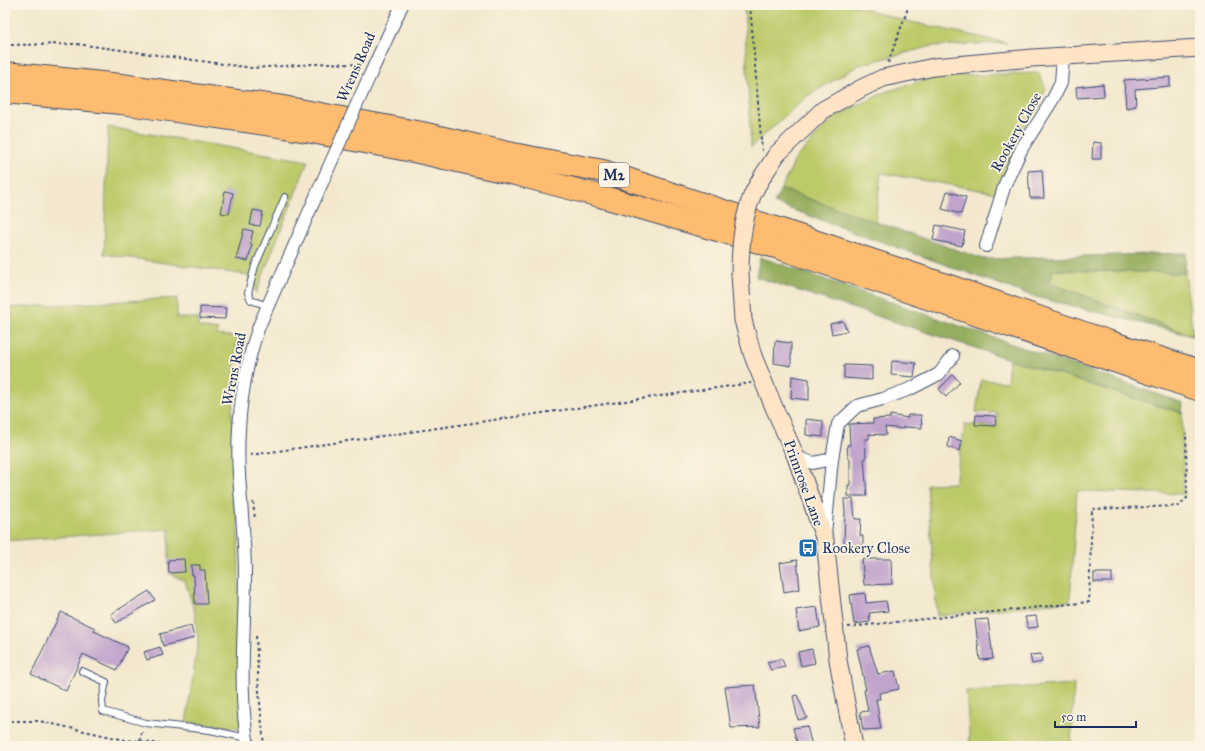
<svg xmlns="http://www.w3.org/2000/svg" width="1205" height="751" font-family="'IM FELL Great Primer',serif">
	<rect width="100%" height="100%" fill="#fcf5e5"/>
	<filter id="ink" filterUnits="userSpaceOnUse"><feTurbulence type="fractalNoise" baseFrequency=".025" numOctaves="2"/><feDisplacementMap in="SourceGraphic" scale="8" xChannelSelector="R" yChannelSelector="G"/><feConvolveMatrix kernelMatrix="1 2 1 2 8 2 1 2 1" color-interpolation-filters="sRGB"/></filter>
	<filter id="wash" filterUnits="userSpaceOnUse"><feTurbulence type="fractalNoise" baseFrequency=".012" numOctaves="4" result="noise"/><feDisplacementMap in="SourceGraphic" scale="16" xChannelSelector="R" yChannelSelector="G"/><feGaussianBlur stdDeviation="0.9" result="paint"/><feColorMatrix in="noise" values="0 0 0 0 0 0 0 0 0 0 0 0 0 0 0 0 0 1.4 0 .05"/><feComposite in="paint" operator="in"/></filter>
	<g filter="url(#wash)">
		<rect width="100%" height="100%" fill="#f3e8cd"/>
		<g fill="#bdca6b" stroke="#6c7c64" fill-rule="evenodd">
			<path d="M744 5H854L898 19 1007 43 932 46 859 65 806 97 751 147Z"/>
			<path d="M1039 73 1046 89 1025 125 997 193 881 173 875 223 781 189 796 158 834 117 885 92 938 76Z"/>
			<path d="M108 127 308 161 256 293 247 275 104 254ZM225 191 233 193 229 214 221 213ZM253 210 263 212 260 226 250 224ZM240 242 252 244 248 261 236 259Z"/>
			<path d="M1053 270 1185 273 1193 336 1050 283Z"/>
			<path d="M177 298V318H198V327L218 330 217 335 237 337 232 413 238 521 241 728 186 722 198 642 195 613 185 581 169 573V529L5 541V308Z"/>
			<path d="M1009 359 1182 413 1184 494 1077 491 1070 601 937 616 927 484 955 483 965 424 997 427V413L976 412 981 380 1007 382Z"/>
			<path d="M1074 684 1071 746H970L966 691Z"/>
		</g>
		<g fill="#96ae5f" stroke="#586e5e">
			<path d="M781 189 983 259 1186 253 1185 273 1053 270 1050 283 1193 336 1032 296 774 203Z"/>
			<path d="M760 257 1183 403 1182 413 1009 359 756 277Z"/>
		</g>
		<g id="blocks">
			<g fill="#c0a4cc">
				<path d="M1170 77V86L1135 89 1136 106 1126 108 1124 80Z"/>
				<path d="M1103 84 1104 96 1077 98 1076 87Z"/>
				<path d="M1093 142 1101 143V159H1092Z"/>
				<path d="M1042 170 1044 198H1030L1028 171Z"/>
				<path d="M225 191 233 193 229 214 221 213Z"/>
				<path d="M947 191 966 197 961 214 942 209Z"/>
				<path d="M253 210 263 212 260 226 250 225Z"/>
				<path d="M936 225 965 231 962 246 933 240Z"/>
				<path d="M244 229 253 231 250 244H252L248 261 236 259Z"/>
				<path d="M200 307 226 308 225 319 200 318Z"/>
				<path d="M843 321 847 331 832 334 830 324Z"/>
				<path d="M775 341 791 343V366L774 363Z"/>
				<path d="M892 361 916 363 914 377 891 375Z"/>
				<path d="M844 365 872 366V380L844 378Z"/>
				<path d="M953 375 960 382 946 397 939 389Z"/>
				<path d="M792 376 809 379V400L791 398Z"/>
				<path d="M890 415 908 418V415H921L922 428 903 427 904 429 885 427 886 435 869 434V439H865L866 458H864L867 496H848V485H850V458H848L847 445H850L849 424 873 423V419L890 418Z"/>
				<path d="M976 415 996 416 995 426 975 425Z"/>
				<path d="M806 419 823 421V437L806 435Z"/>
				<path d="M949 437 962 441 960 451 948 447Z"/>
				<path d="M844 499H853L855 519H861L860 536H863V547L844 543 845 512Z"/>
				<path d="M184 559 185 572 169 573 168 560Z"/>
				<path d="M862 559H891L892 584 864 585Z"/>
				<path d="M797 560 800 589 784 592 780 563Z"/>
				<path d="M191 565H200V570H205L207 604H195L194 575H192Z"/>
				<rect x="1094" y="573" width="18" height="9"/>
				<path d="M149 591 155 600 116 623 111 614Z"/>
				<path d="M865 593 866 603 886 601 888 611 869 613 870 622 854 624 850 595Z"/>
				<path d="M817 607 820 627 799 631 796 610Z"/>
				<path d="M61 612 95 628 94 631 128 647 117 670 83 654 66 691 31 674Z"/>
				<path d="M1036 616 1038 627 1028 628 1025 617Z"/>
				<path d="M988 619 993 659 980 660 975 620Z"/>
				<path d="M191 626 194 638 163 646 160 634Z"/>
				<path d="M869 646 878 674 895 671 899 689 879 693 880 699H876L881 729 863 730 860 712 868 711 864 690H866L862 671 857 649Z"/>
				<path d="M160 647 163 655 147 660 144 652Z"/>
				<path d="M812 649 815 663 801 666 798 652Z"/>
				<path d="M1041 654 1042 662 1032 664 1030 655Z"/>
				<path d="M782 659 785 667 771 670 767 662Z"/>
				<path d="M755 685 760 727 731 728 725 687Z"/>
				<path d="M797 695 807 718 798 720 793 696Z"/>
				<path d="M807 726 812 746H798L793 728Z"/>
			</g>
		</g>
	</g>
	<g filter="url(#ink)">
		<use href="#blocks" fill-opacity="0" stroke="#3b4b6f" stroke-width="1"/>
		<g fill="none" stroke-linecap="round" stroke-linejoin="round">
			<defs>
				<g id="lane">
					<path d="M268 306 251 300 248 293 255 266 285 197"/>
					<path d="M82 671 106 682 102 701 103 711 146 723 210 730 247 738"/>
				</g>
				<g id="street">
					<path d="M370 75 402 5"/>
					<path d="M986 246 1005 184 1022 148 1053 99 1061 83 1063 56"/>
					<path d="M796 457 813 463 832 459"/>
					<path d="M825 534 832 459 838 424 857 406 883 399 910 389 939 374 953 356"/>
					<path d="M248 746C238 691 245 630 245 574 245 541 241 508 239 474 236 425 243 372 259 326L328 169"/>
				</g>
				<g id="secondary">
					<path d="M764 174 777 154 823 110 862 88 883 78 934 67 1032 58 1200 48"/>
					<path d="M740 274 743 320 753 356 773 405 796 457 825 540 838 660 854 746"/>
				</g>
				<g id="highway">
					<path d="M5 73 121 85 283 107 422 133 513 154 603 171 784 231 949 286 1107 341 1200 371"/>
					<path d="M5 92 121 103 285 127 418 152 515 174 600 196 779 248 1200 390"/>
				</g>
			</defs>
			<use href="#lane" stroke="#3b4b6f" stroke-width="8"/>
			<use href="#street" stroke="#3b4b6f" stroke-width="14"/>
			<use href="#secondary" stroke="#3b4b6f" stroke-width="19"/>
			<use href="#highway" stroke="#3b4b6f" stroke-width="24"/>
			<g stroke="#3b4b6f" stroke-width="2" stroke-dasharray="3 3" stroke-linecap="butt">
				<path d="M750 5 762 151"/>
				<path d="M5 45 77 44 252 68 329 63 362 65"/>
				<path d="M888 63 907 11V5"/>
				<path d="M250 455 751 383"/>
				<path d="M253 502 255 519"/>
				<path d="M848 627 1089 602 1092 509 1179 506 1187 498 1186 433"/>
				<path d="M256 636 259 692 264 746"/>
				<path d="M5 721H39L125 740 140 741 160 744 183 746"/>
				<path d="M140 741 142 730"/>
			</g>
			<use href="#lane" stroke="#fff" stroke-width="6"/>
			<use href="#street" stroke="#fff" stroke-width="12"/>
			<use href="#secondary" stroke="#ffe4c6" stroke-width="17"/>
			<use href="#highway" stroke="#febc70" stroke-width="22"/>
			<defs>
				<path id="street-bridge" d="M328 169 370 75"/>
				<path id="secondary-bridge" d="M740 274C740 247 742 221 752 196 755 188 760 181 764 174"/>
			</defs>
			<use href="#street-bridge" stroke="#3b4b6f" stroke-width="14" stroke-linecap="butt"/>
			<use href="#secondary-bridge" stroke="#3b4b6f" stroke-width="19" stroke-linecap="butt"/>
			<use href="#street-bridge" stroke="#fff" stroke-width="12"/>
			<use href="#secondary-bridge" stroke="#ffe4c6" stroke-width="17"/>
		</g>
	</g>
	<defs>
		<symbol id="bus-square" viewBox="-11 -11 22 22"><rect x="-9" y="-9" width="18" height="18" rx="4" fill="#1f6fb2" stroke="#fcf5e5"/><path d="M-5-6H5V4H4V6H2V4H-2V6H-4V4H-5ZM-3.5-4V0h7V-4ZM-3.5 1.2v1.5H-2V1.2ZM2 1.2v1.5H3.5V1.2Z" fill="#fff"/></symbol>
	</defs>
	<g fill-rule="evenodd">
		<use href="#bus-square" x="797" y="537" width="22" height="22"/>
	</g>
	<g text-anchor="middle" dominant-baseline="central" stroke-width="3.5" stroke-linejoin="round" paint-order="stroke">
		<rect fill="#fcf5e5" stroke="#5e6a86" stroke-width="1" x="599" y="163" width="30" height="24" rx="3"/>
		<g font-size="14" font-weight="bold" fill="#1b2f5e">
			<text x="614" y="175">M2</text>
		</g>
		<g font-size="15" fill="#1b2f5e" stroke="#fcf5e5">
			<text transform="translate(356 67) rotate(-66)">Wrens Road</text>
			<text transform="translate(1016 132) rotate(-61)">Rookery Close</text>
			<text transform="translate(234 369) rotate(-79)">Wrens Road</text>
			<text transform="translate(804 483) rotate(70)">Primrose Lane</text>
		</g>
		<g font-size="15" fill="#1b2f5e" stroke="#fcf5e5" text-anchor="start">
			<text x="822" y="548">Rookery Close</text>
		</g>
	</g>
	<rect width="1205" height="751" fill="none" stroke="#fcf5e5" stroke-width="20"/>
	<path d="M1055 721v6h81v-6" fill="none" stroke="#1b2f5e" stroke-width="2"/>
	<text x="1061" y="721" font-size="12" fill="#1b2f5e" stroke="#fcf5e5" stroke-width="3" paint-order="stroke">50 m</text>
</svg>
